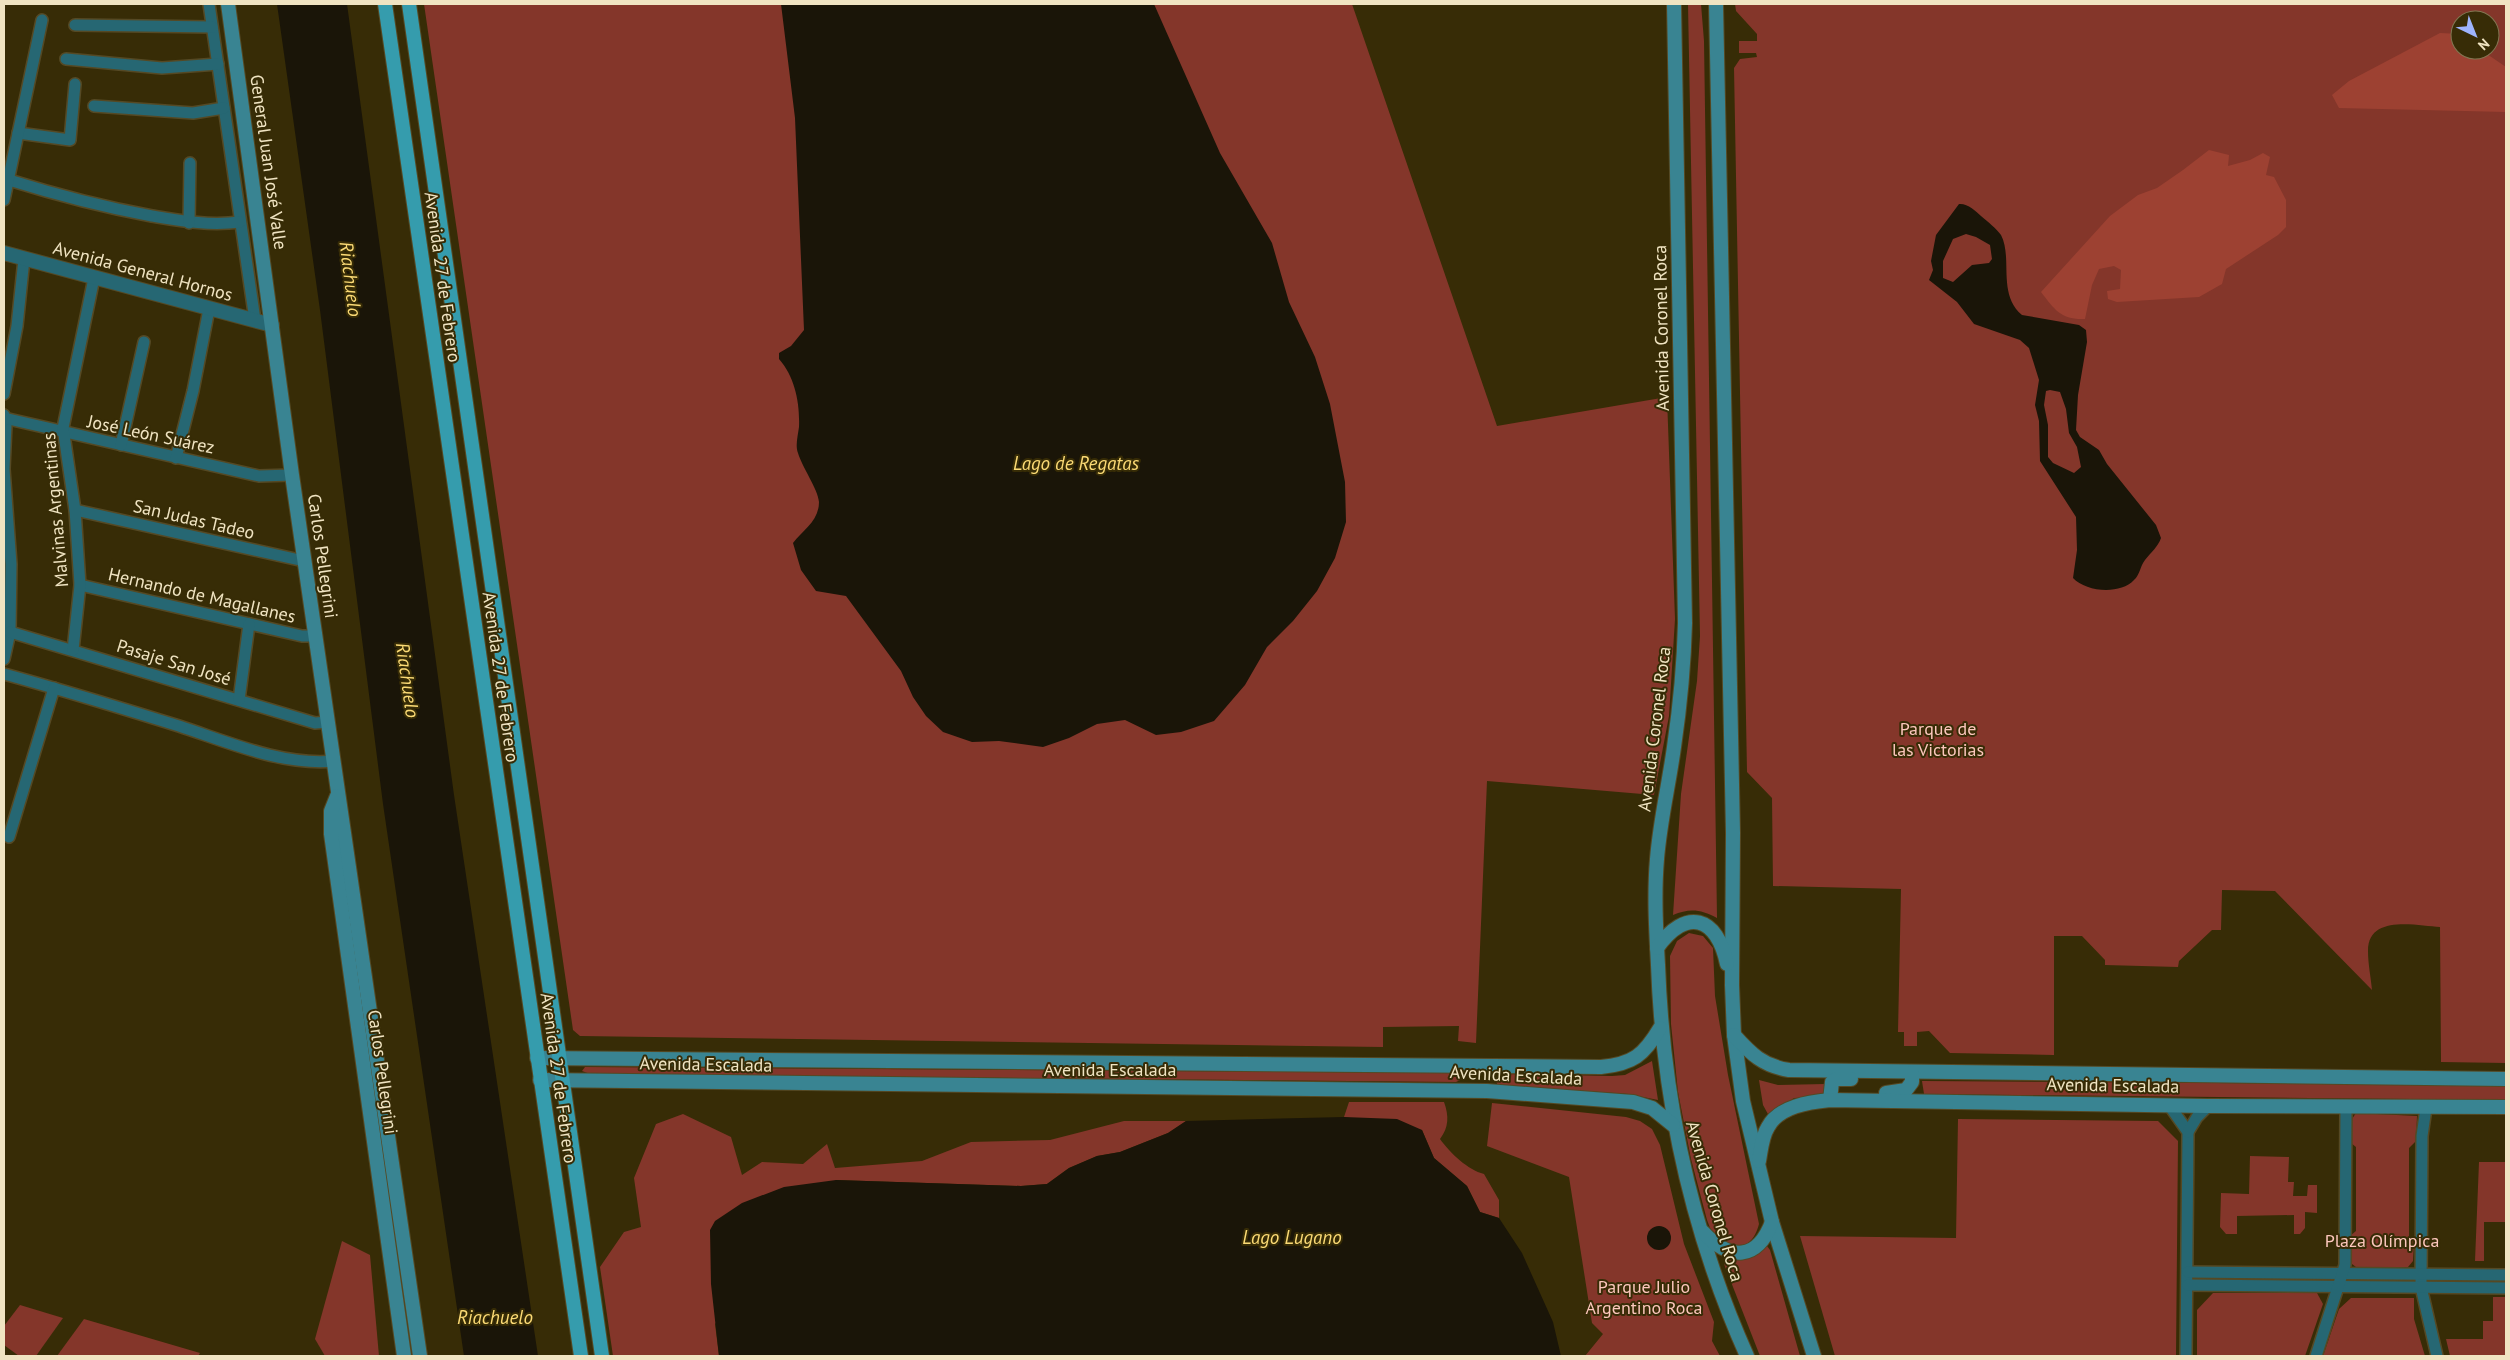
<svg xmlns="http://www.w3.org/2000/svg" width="2510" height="1360" font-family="'PT Sans',sans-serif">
	<rect width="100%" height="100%" fill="#372c06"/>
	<g fill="#84362a" fill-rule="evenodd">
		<path d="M424 4H1352L1497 426 1667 397 1675 619 1669 716 1654 795 1487 781 1476 1043 1458 1041 1459 1026 1383 1027V1047L580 1036 573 1030Z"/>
		<path d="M1688 4H1701L1704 41 1717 918C1701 909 1689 908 1673 915L1681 794 1697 681 1700 636Z"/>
		<path d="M1735 4H2506V1063L2441 1062 2440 927C2417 926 2368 914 2368 951 2368 964 2371 978 2372 990L2275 891 2222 890 2221 930H2212L2179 961 2178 967 2105 965V960L2082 936H2054V1055L1950 1053 1929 1031 1917 1032V1046H1904V1032H1898L1901 889 1773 886 1772 798 1747 772 1734 68 1740 59 1757 57 1756 53H1739V41H1757V34L1736 11ZM2460 20H2490V50H2460Z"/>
		<path d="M1689 933 1703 936 1713 948 1715 996 1728 1075 1759 1224C1755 1239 1748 1247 1732 1248L1712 1233 1707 1220 1691 1159 1678 1092 1671 1024 1670 956 1677 941Z"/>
		<path d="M1652 1061 1658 1100 1628 1094 1498 1085 1496 1082 1505 1074 1612 1076 1625 1075Z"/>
		<path d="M585 1067 1466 1073 1469 1076 1456 1082 590 1074 582 1071Z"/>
		<path d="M1759 1080 1778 1085 1825 1084 1826 1097 1794 1098 1769 1116 1763 1105Z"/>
		<path d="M1922 1081 2506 1085V1100L1924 1094Z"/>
		<path d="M1349 1102H1444C1449 1116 1449 1127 1440 1139 1450 1153 1468 1170 1484 1174L1499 1200V1218L1480 1212 1467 1186 1434 1158 1422 1130 1344 1117Z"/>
		<path d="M1492 1103 1626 1117 1640 1121 1652 1129 1660 1145 1684 1244 1714 1322 1712 1341 1720 1356H1585L1603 1334 1592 1323 1569 1177 1487 1146Z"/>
		<path d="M2356 1113 2417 1116 2416 1141 2409 1148V1238L2414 1242 2413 1261 2408 1267H2356L2352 1264 2350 1236 2356 1231V1147L2351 1143 2352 1119Z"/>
		<path d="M683 1114 731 1137 742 1175 762 1162 803 1164 827 1144 835 1168 922 1161 971 1142 1050 1140 1124 1121H1186L1168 1133 1120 1152 1097 1156 1069 1168 1047 1184 1021 1186 836 1180 715 1324 719 1356H613L600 1267 624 1232 641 1227 634 1178 656 1124Z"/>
		<path d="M1958 1119 2158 1121 2178 1141 2176 1356H1835L1800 1236 1956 1238Z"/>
		<path d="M2250 1156 2289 1157 2288 1182H2294L2293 1196H2307L2308 1185H2317V1213L2305 1212V1228L2300 1234H2294V1215L2237 1216V1234H2226L2220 1227 2221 1193 2249 1194Z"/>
		<path d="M2479 1162H2506V1222H2484V1261H2475Z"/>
		<path d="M342 1241 370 1255 379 1356H325L315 1339Z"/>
		<path d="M1767 1246 1770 1250 1800 1356H1760L1724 1264 1725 1260 1744 1259Z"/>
		<path d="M2213 1293H2317L2323 1304 2305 1356H2197V1310Z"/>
		<path d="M2493 1297H2506V1356H2450L2446 1339H2483V1321H2493Z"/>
		<path d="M2351 1298H2414V1319L2425 1356H2323L2339 1309Z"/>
		<path d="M20 1305 63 1318 36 1356H19L4 1345V1326Z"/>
		<path d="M84 1319 200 1353 198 1356H57Z"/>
	</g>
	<g fill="#9d4132">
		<path d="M2440 33 2460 34V50H2481L2506 67V112L2339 108 2332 95 2349 81Z"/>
		<path d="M2209 150 2229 155 2228 166 2250 160 2263 153 2270 157 2266 175 2274 177 2286 200V227L2278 235 2226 269 2222 284 2199 297 2117 302 2108 299 2107 291 2120 289 2121 270 2114 266 2099 269 2092 285 2085 319C2061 320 2055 310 2041 292L2110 216 2138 195 2157 188 2183 170Z"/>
	</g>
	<g fill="#1a1508" fill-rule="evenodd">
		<path d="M277 4H347L454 795 538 1356H464L383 804 320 310Z"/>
		<path d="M781 4H1154L1220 153 1272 243 1289 302 1315 357 1330 404 1345 482 1346 522 1335 558 1317 591 1293 621 1267 647 1245 685 1214 721 1181 732 1156 735 1125 720 1097 724 1069 738 1043 747 999 741 972 742 943 732 926 716 913 697 901 671 846 596 816 591 801 570 793 543C803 530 819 521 819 502 818 489 802 467 798 453 795 446 798 435 799 427 800 403 795 377 779 359V353L791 346 804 330 795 118Z"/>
		<path d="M1959 204C1967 203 1976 211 1981 216 1988 222 1996 228 2001 235 2013 258 1997 294 2022 315L2079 325 2086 330 2087 342 2078 395 2076 430 2080 437 2099 450 2107 464 2156 525 2161 538C2158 547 2151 552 2145 560 2140 566 2140 575 2134 580 2120 595 2086 592 2073 578L2077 550 2076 517 2040 461 2039 421 2035 405 2039 380 2029 348 2020 340 1974 324 1957 302 1929 280 1933 270 1931 261 1936 235ZM1966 234 1976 237 1990 245 1992 259 1989 263 1972 265 1953 282 1943 278V261L1953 239ZM2050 390 2060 392 2066 409 2069 433 2077 447 2081 467 2074 473 2053 463 2048 457V425L2044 405 2046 391Z"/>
		<path d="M1344 1117 1397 1119 1422 1130 1434 1158 1467 1186 1480 1212 1499 1218 1522 1253 1553 1322 1561 1356H719L711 1284 710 1230 715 1221 742 1203 784 1187 836 1180 1021 1186 1047 1184 1069 1168 1097 1156 1120 1152 1168 1133 1186 1121Z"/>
		<circle cx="1659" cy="1238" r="12"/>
	</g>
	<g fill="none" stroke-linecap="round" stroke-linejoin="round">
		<defs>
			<g id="minor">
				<path d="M209 4 255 320"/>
				<path d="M75 25 212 27"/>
				<path d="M66 59 162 68 218 64"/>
				<path d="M94 106 193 113 224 108"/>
				<path d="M18 133 70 140 75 84"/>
				<path d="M9 180C57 195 103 207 152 216 182 221 209 226 240 222"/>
				<path d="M4 200 42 20"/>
				<path d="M189 223 190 163"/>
				<path d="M4 394 17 326 24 259"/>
				<path d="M4 415 6 425 4 469 11 564 10 632 4 659"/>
				<path d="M4 418 259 476 292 475"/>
				<path d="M121 445 144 342"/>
				<path d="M176 458 193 391 209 309"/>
				<path d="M75 510 304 561"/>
				<path d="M80 585 302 636H316"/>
				<path d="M10 632 315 723 328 722"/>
				<path d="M73 650 80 585 75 510 63 428 94 278"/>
				<path d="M4 674C63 690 121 708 179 726 228 742 282 766 334 761"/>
				<path d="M239 700 249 624"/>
				<path d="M9 837 54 688"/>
				<path d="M2169 1105 2188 1132 2186 1356"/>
				<path d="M2426 1108 2422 1136 2421 1287 2437 1356"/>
				<path d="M2188 1132 2197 1117 2208 1106"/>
				<path d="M2188 1272 2506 1275"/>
				<path d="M2188 1285 2506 1288"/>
				<path d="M2316 1356 2345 1265 2346 1107"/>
			</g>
			<path id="tertiary" d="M4 253 272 325"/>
			<g id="secondary">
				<path d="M228 4 292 475 420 1356"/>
				<path d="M1674 4 1685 623C1684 664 1680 706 1674 747 1669 784 1660 821 1657 859 1654 894 1656 929 1658 965 1663 1101 1691 1231 1747 1356"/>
				<path d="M1716 4 1733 833 1732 985 1734 1035 1743 1101 1772 1222 1814 1356"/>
				<path d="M337 796 331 811V834L404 1356"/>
				<path d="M1657 948C1686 907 1717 916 1727 964"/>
				<path d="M1734 1035C1751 1054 1763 1066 1789 1070L2506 1079"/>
				<path d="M537 1058 1601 1067C1633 1064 1644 1055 1660 1028"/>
				<path d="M540 1080 1487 1091 1633 1102 1652 1108 1673 1125"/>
				<path d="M1886 1093 1906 1090 1912 1082V1073"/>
				<path d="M1830 1100 1832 1082 1836 1079H1851"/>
				<path d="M1759 1161C1761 1150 1762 1136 1768 1127 1779 1106 1810 1102 1830 1100L2208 1106 2506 1107"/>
				<path d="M1703 1232C1730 1261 1757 1261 1772 1222"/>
			</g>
			<g id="primary">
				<path d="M385 4 581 1356"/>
				<path d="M409 4 602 1356"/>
			</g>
		</defs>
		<use href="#minor" stroke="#554924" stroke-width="14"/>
		<use href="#tertiary" stroke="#554924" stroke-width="16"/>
		<use href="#secondary" stroke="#554924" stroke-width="16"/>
		<use href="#primary" stroke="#554924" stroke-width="16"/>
		<use href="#minor" stroke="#266773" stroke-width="11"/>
		<use href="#tertiary" stroke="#266773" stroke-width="14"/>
		<use href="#secondary" stroke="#398492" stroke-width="14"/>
		<use href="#primary" stroke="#359cad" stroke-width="14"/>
	</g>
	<g text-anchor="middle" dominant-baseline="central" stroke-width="4" stroke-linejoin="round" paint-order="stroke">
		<g font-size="18" fill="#f0e4c2" stroke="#372c06">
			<text transform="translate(269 162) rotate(82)">General Juan José Valle</text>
			<text transform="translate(143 271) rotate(15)">Avenida General Hornos</text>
			<text transform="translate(443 277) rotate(82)">Avenida 27 de Febrero</text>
			<text transform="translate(1661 328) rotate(-91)">Avenida Coronel Roca</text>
			<text transform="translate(151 434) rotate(12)">José León Suárez</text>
			<text transform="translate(55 510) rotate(-95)">Malvinas Argentinas</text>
			<text transform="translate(194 519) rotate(13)">San Judas Tadeo</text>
			<text transform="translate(323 556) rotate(82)">Carlos Pellegrini</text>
			<text transform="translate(202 595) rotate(13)">Hernando de Magallanes</text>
			<text transform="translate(174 662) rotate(17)">Pasaje San José</text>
			<text transform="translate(501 677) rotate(82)">Avenida 27 de Febrero</text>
			<text transform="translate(1654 729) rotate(-83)">Avenida Coronel Roca</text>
			<text transform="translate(706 1064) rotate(1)">Avenida Escalada</text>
			<text x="1110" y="1069">Avenida Escalada</text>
			<text transform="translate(383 1072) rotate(82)">Carlos Pellegrini</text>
			<text transform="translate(1516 1075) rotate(3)">Avenida Escalada</text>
			<text transform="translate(559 1078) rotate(82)">Avenida 27 de Febrero</text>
			<text transform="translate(2113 1085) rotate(1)">Avenida Escalada</text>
			<text transform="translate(1715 1201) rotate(74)">Avenida Coronel Roca</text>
		</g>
		<g font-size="18" fill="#fdc7bd" stroke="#372c06">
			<text x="1938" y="728">Parque de<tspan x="1938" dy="21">las Victorias</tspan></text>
			<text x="2382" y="1240">Plaza Olímpica</text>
			<text x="1644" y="1286">Parque Julio<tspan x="1644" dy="21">Argentino Roca</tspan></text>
		</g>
		<g font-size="19" font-style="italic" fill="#fbda75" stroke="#372c06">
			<text transform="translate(351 279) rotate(83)">Riachuelo</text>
			<text x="1076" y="463">Lago de Regatas</text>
			<text transform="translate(408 680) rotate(82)">Riachuelo</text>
			<text x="1292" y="1237">Lago Lugano</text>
			<text x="495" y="1317">Riachuelo</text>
		</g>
	</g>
	<rect width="2510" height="1360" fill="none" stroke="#f0e4c2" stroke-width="10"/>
	<g transform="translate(2475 35) rotate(137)"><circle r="24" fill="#372c06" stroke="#817651"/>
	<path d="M0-4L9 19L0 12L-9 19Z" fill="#9eb4fd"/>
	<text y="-8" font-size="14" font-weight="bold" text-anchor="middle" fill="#f0e4c2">N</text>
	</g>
</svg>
